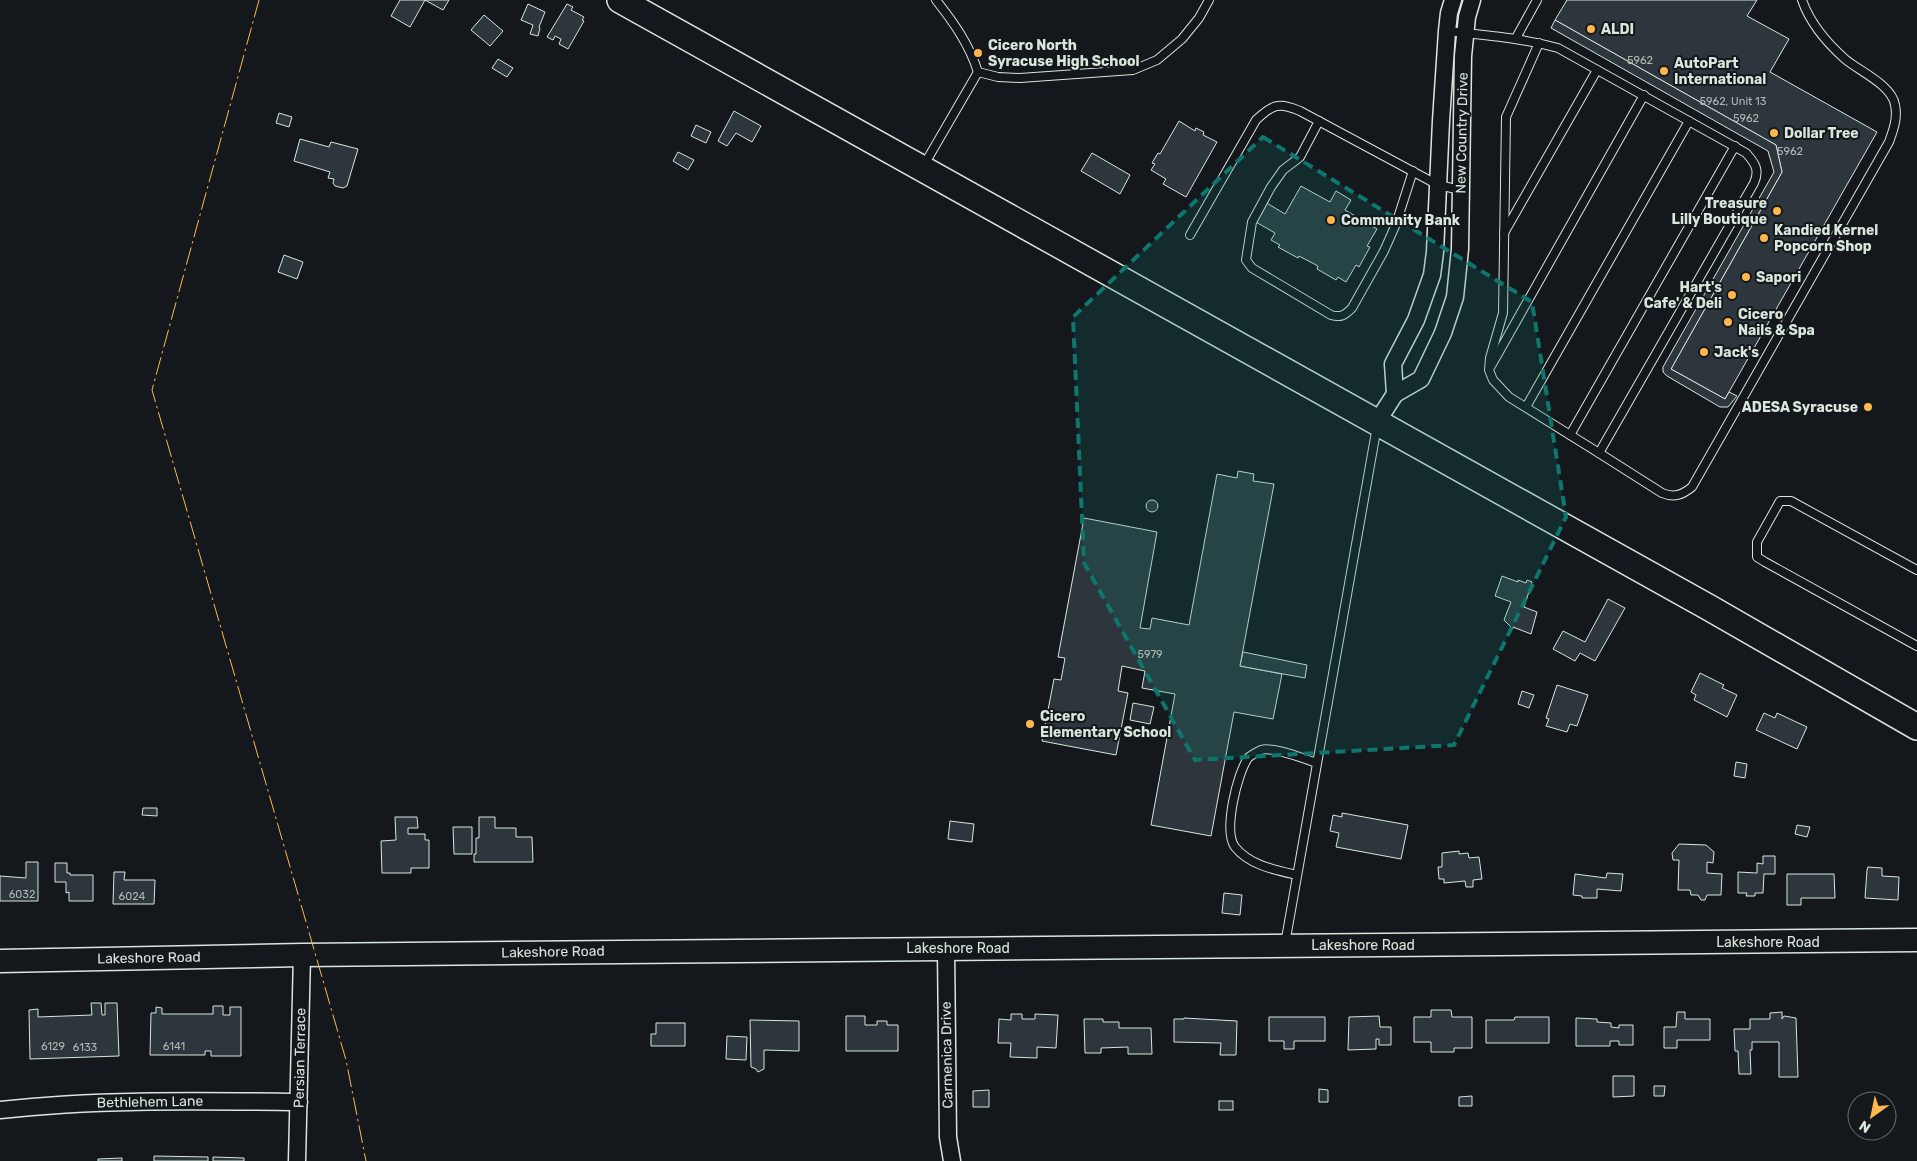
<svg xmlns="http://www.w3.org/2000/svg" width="1917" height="1161" font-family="Rubik,sans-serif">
	<rect width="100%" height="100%" fill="#14181c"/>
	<g fill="#2c363c" stroke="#d8e6dc">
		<path d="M400 0H449L443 10 425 0 410 27 391 16Z"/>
		<path d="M1567 0H1757L1747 16 1789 39 1770 72 1877 132 1725 399 1671 369 1782 172 1776 145 1555 20Z"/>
		<path d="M528 4 545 12 539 27 540 28 538 36 530 34 533 25 521 20Z"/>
		<path d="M567 4 573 7 571 10 584 17 582 20 584 21 568 49 559 44 561 39 555 36 553 40 547 37Z"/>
		<path d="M484 15 503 31 490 46 471 30Z"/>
		<path d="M1555 20 1776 145 1782 172 1671 369 1725 399 1729 392 1737 396 1728 407H1720L1667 376 1663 372V367L1774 172 1768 151 1551 28Z"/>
		<path d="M498 59 513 68 507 77 492 68Z"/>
		<path d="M734 111 761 126 752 142 736 133 727 146 718 141Z"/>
		<path d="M279 113 292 117 289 127 276 123Z"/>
		<path d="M1179 121 1195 131 1196 128 1204 132 1203 135 1217 142 1186 197 1163 184 1166 179 1151 170 1155 164 1152 163 1158 153 1160 154Z"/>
		<path d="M696 125 711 132 706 143 691 136Z"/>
		<path d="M300 139 329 147 331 142 358 149 347 186 343 188 335 186 333 183 334 179 328 178 330 172 294 161Z"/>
		<path d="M678 152 694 160 688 170 673 161Z"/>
		<path d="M1092 153 1130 175 1120 194 1081 171Z"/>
		<path d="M1301 186 1330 202 1336 191 1351 200 1345 210 1377 229 1367 246 1370 247 1359 267 1356 265 1346 282 1338 277 1336 280 1317 269 1318 266 1299 256 1298 258 1278 247 1280 245 1271 240 1275 233 1254 221 1265 202 1285 214Z"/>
		<path d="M284 255 303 262 297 279 278 272Z"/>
		<path d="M1238 471 1254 474 1253 481 1274 484 1240 666 1282 674 1273 719 1234 712 1211 836 1151 825 1175 694 1142 688 1145 671 1122 666 1118 691 1128 693 1116 755 1042 741 1054 679 1061 680 1065 658 1058 657 1084 518 1157 532 1140 628 1150 629 1152 618 1189 625 1217 474 1237 478Z"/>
		<circle cx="1152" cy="506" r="6"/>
		<path d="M1502 576 1518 582V580L1526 583 1527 580 1532 582 1524 607 1537 612 1531 634 1513 627V629L1504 620 1511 602 1495 596Z"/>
		<path d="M1608 599 1625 608 1595 661 1580 653 1575 661 1553 649 1563 631 1585 642Z"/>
		<path d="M1243 652 1307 665 1305 678 1240 666Z"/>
		<path d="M1700 673 1724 685 1722 688 1737 695 1727 717 1694 700 1696 695 1691 692Z"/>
		<path d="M1557 685 1588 695 1577 726 1570 724 1567 732 1546 726 1549 719 1546 718Z"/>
		<path d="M1522 691 1534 695 1529 708 1518 704Z"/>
		<path d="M1133 703 1154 707 1150 724 1130 720Z"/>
		<path d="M1764 713 1775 718 1777 713 1807 727 1797 749 1756 730Z"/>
		<path d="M1736 762 1747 764 1745 778 1734 776Z"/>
		<path d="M143 808H157V816L142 815Z"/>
		<path d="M1342 813 1408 825 1401 859 1336 847 1339 833 1330 831 1333 815 1342 817Z"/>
		<path d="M395 817H417L418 828H408V834H425V840H429V868H411V873H382L381 841 396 840Z"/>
		<path d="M479 817H495V828H516V837H532L533 862H474V854H476V838H479Z"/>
		<path d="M950 821 974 824 972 842 948 839Z"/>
		<path d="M1797 825 1810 827 1807 837 1795 834Z"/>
		<path d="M453 827H472V854H454Z"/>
		<path d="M1679 844 1706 845 1714 852 1713 863 1707 862V873L1722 874 1721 895H1707L1705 900H1701L1698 895H1691L1690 890H1678L1679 860H1673L1672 853Z"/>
		<path d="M1459 851V854L1468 853 1469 858 1479 857 1482 879 1473 880V887H1466L1465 881 1444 883V879H1439L1438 867H1442V853Z"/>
		<path d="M1763 856H1775V874H1764L1763 893H1755V896H1746L1747 893H1738V872L1757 873V863L1763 864Z"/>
		<path d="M26 862H38V901H0V876L26 878Z"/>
		<path d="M55 863H67V873H70V875H93V901H69V892L66 893V882H55Z"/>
		<path d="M1868 867 1882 868V876L1899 877 1898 900 1865 898 1867 870Z"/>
		<path d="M114 872H125L124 880H155L154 904H113Z"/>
		<path d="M1607 873 1623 874 1621 891 1597 889V898H1582V896L1573 895 1575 874 1606 878Z"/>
		<path d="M1787 874H1834L1835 898H1801V905H1787Z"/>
		<path d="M1224 893 1242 895 1240 915 1222 913Z"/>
		<path d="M91 1003H101L102 1015H105V1003H117L119 1056 30 1059 29 1010 38 1009V1017L92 1015Z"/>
		<path d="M213 1006H223V1015H230V1007H241V1056H211V1051H205V1055H150L151 1013H156V1007L162 1008V1014H213Z"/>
		<path d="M1431 1010H1451L1452 1017H1472V1048H1454V1052H1431V1042H1414V1017H1431Z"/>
		<path d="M1677 1012H1685V1019H1710V1040H1677V1048H1664V1027H1676Z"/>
		<path d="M1782 1012V1019L1784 1016 1796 1018 1798 1077H1779V1042H1752V1050H1750L1751 1074H1739L1738 1051H1735L1734 1029H1750V1019H1770V1013Z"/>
		<path d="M1011 1014H1022V1019H1035V1014L1058 1015 1056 1048 1037 1047V1058L1010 1057 1011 1043H998L999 1019 1011 1020Z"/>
		<path d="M846 1016H865V1025H877V1021H887V1025H898V1051H846Z"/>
		<path d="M1379 1016 1380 1027H1391V1045H1379V1039H1376V1049L1348 1050 1349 1017Z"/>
		<path d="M1269 1017H1325V1041H1294V1049H1284V1041H1269Z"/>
		<path d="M1515 1017H1549V1043H1486V1020H1514Z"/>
		<path d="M1184 1018 1237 1021 1236 1055H1220L1221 1043 1174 1042V1019H1184Z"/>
		<path d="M1576 1018 1597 1019V1022L1611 1023V1027L1619 1028V1025H1633V1045H1619V1041H1610V1046H1576Z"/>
		<path d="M1084 1019H1103V1022H1119V1028H1151L1152 1054H1128V1047L1101 1048V1053H1085Z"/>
		<path d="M750 1020 799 1021V1051L764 1050V1069L758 1072 756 1069 751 1067Z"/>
		<path d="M656 1023H685V1046H651V1034H656Z"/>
		<path d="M727 1036 747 1037 746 1060 726 1059Z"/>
		<path d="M1613 1076H1634V1096L1613 1097Z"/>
		<path d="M1654 1086H1665L1664 1096H1654Z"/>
		<path d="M1319 1089 1328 1090V1102H1319Z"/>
		<path d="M989 1090V1107H973V1091Z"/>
		<path d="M1472 1096V1106H1459V1097Z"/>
		<rect x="1219" y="1101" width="14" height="9"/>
		<path d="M154 1156 208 1157V1161H154Z"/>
		<path d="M213 1157 244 1158V1161H213Z"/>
		<path d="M122 1158V1161H98V1159Z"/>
	</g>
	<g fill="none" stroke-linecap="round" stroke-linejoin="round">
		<defs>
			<g id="lane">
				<path d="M936 0C954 23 969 44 978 72"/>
				<path d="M1447 31C1485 35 1521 38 1558 48L1746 153C1755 163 1760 170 1754 183L1599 453 1509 397 1493 380 1489 370 1490 358 1503 313 1506 117 1539 43"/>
				<path d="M1516 38 1537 0"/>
				<path d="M1319 121 1300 157 1283 170 1271 187 1252 222 1246 260 1252 268 1331 315C1341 318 1345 315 1352 308L1384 251 1396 224 1413 171"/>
				<path d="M924 165 978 72 998 77 1020 78 1133 70 1157 60 1182 39 1199 18 1209 0"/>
				<path d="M1504 233 1597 70"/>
				<path d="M1190 235 1256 120C1273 104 1279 102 1300 111L1438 185 1461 190"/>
				<path d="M1491 366 1644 95"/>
				<path d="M1526 407 1689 121"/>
				<path d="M1570 435 1735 146"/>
				<path d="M1599 453 1662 493C1674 498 1682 495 1692 487L1889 142C1893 131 1898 118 1895 105 1892 85 1859 71 1845 59 1827 43 1810 23 1802 0"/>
				<path d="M1917 570 1791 501H1780L1757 542V557L1765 562 1917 646"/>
				<path d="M1297 875C1275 870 1249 865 1235 847 1223 831 1237 774 1248 758 1251 755 1257 752 1261 750 1273 746 1304 759 1317 763"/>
				<path d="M1285 944 1377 426"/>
			</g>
			<g id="street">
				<path d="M1395 394 1393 364 1416 320 1432 275 1435 252 1441 121 1447 31 1449 13 1453 0"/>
				<path d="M1377 422 1395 394 1421 379 1443 333 1455 297 1460 249 1463 56 1467 17 1472 0"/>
				<path d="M946 949 948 1137 952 1161"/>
				<path d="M0 1110C99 1099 200 1101 299 1102"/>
				<path d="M297 1161 302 955"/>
			</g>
			<path id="secondary" d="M0 961 302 955 1917 940"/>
			<path id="primary" d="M620 0 1708 607 1917 727"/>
		</defs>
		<use href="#lane" stroke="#d8e6dc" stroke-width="10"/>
		<use href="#street" stroke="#d8e6dc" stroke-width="19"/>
		<use href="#secondary" stroke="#d8e6dc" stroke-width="25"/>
		<use href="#primary" stroke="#d8e6dc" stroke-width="28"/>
		<use href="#lane" stroke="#14181c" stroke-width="8"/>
		<use href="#street" stroke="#14181c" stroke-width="16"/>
		<use href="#secondary" stroke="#14181c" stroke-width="22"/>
		<use href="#primary" stroke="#14181c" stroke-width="25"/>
		<path stroke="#ffb74d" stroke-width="1" stroke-dasharray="18 4 2.5 4" stroke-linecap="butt" d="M259 0 152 390 346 1060 366 1161"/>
	</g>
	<path fill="#0f766e" fill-opacity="0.2" stroke="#0f766e" stroke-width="4" stroke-dasharray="10 6" stroke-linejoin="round" d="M1263 137 1532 302 1566 517 1454 745 1195 760 1084 563 1073 317Z"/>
	<g fill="#ffb74d" stroke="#14181c" stroke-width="2">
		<circle cx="1591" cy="29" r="5"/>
		<circle cx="978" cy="53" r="5"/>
		<circle cx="1664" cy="71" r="5"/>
		<circle cx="1774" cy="133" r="5"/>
		<circle cx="1777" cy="211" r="5"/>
		<circle cx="1331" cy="220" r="5"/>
		<circle cx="1764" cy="238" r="5"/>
		<circle cx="1746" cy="277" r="5"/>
		<circle cx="1732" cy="295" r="5"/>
		<circle cx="1728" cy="322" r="5"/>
		<circle cx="1704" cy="352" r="5"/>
		<circle cx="1868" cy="407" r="5"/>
		<circle cx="1030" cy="724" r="5"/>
	</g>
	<g text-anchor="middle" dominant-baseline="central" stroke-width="4" stroke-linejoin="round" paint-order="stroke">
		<g font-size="11" fill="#adbab4">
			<text x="1640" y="60">5962</text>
			<text x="1733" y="101">5962, Unit 13</text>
			<text x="1746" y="118">5962</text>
			<text x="1790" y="151">5962</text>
			<text x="1150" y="654">5979</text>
			<text x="22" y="894">6032</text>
			<text x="132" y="896">6024</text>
			<text x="53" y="1046">6129</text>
			<text x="174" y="1046">6141</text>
			<text x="85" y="1047">6133</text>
		</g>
		<g font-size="14" font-weight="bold" fill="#d8e6dc" stroke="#14181c" text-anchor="start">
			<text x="1601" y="29">ALDI</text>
			<text x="988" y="45">Cicero North<tspan x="988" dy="16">Syracuse High School</tspan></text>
			<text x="1674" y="63">AutoPart<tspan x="1674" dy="16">International</tspan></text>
			<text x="1784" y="133">Dollar Tree</text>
			<text x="1767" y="203" text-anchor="end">Treasure<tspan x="1767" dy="16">Lilly Boutique</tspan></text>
			<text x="1341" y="220">Community Bank</text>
			<text x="1774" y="230">Kandied Kernel<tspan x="1774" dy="16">Popcorn Shop</tspan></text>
			<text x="1756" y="277">Sapori</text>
			<text x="1722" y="287" text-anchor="end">Hart's<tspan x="1722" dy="16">Cafe' &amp; Deli</tspan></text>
			<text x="1738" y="314">Cicero<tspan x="1738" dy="16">Nails &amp; Spa</tspan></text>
			<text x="1714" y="352">Jack's</text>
			<text x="1858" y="407" text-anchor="end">ADESA Syracuse</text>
			<text x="1040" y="716">Cicero<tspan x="1040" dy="16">Elementary School</tspan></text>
		</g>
		<g font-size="14" fill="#d8e6dc" stroke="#14181c">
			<text transform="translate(1462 133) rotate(-89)">New Country Drive</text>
			<text x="1768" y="942">Lakeshore Road</text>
			<text x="1363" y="945">Lakeshore Road</text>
			<text x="958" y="948">Lakeshore Road</text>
			<text transform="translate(553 952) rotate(-1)">Lakeshore Road</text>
			<text transform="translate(149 958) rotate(-1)">Lakeshore Road</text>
			<text transform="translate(947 1055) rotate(-91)">Carmenica Drive</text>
			<text transform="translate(300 1058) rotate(-89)">Persian Terrace</text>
			<text transform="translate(150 1102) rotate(-1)">Bethlehem Lane</text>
		</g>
	</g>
	<g transform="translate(1872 1116) rotate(213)"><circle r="24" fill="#14181c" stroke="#626a69"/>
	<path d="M0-4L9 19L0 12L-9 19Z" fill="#ffb74d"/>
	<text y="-8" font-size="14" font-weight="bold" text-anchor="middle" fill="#d8e6dc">N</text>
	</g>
</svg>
